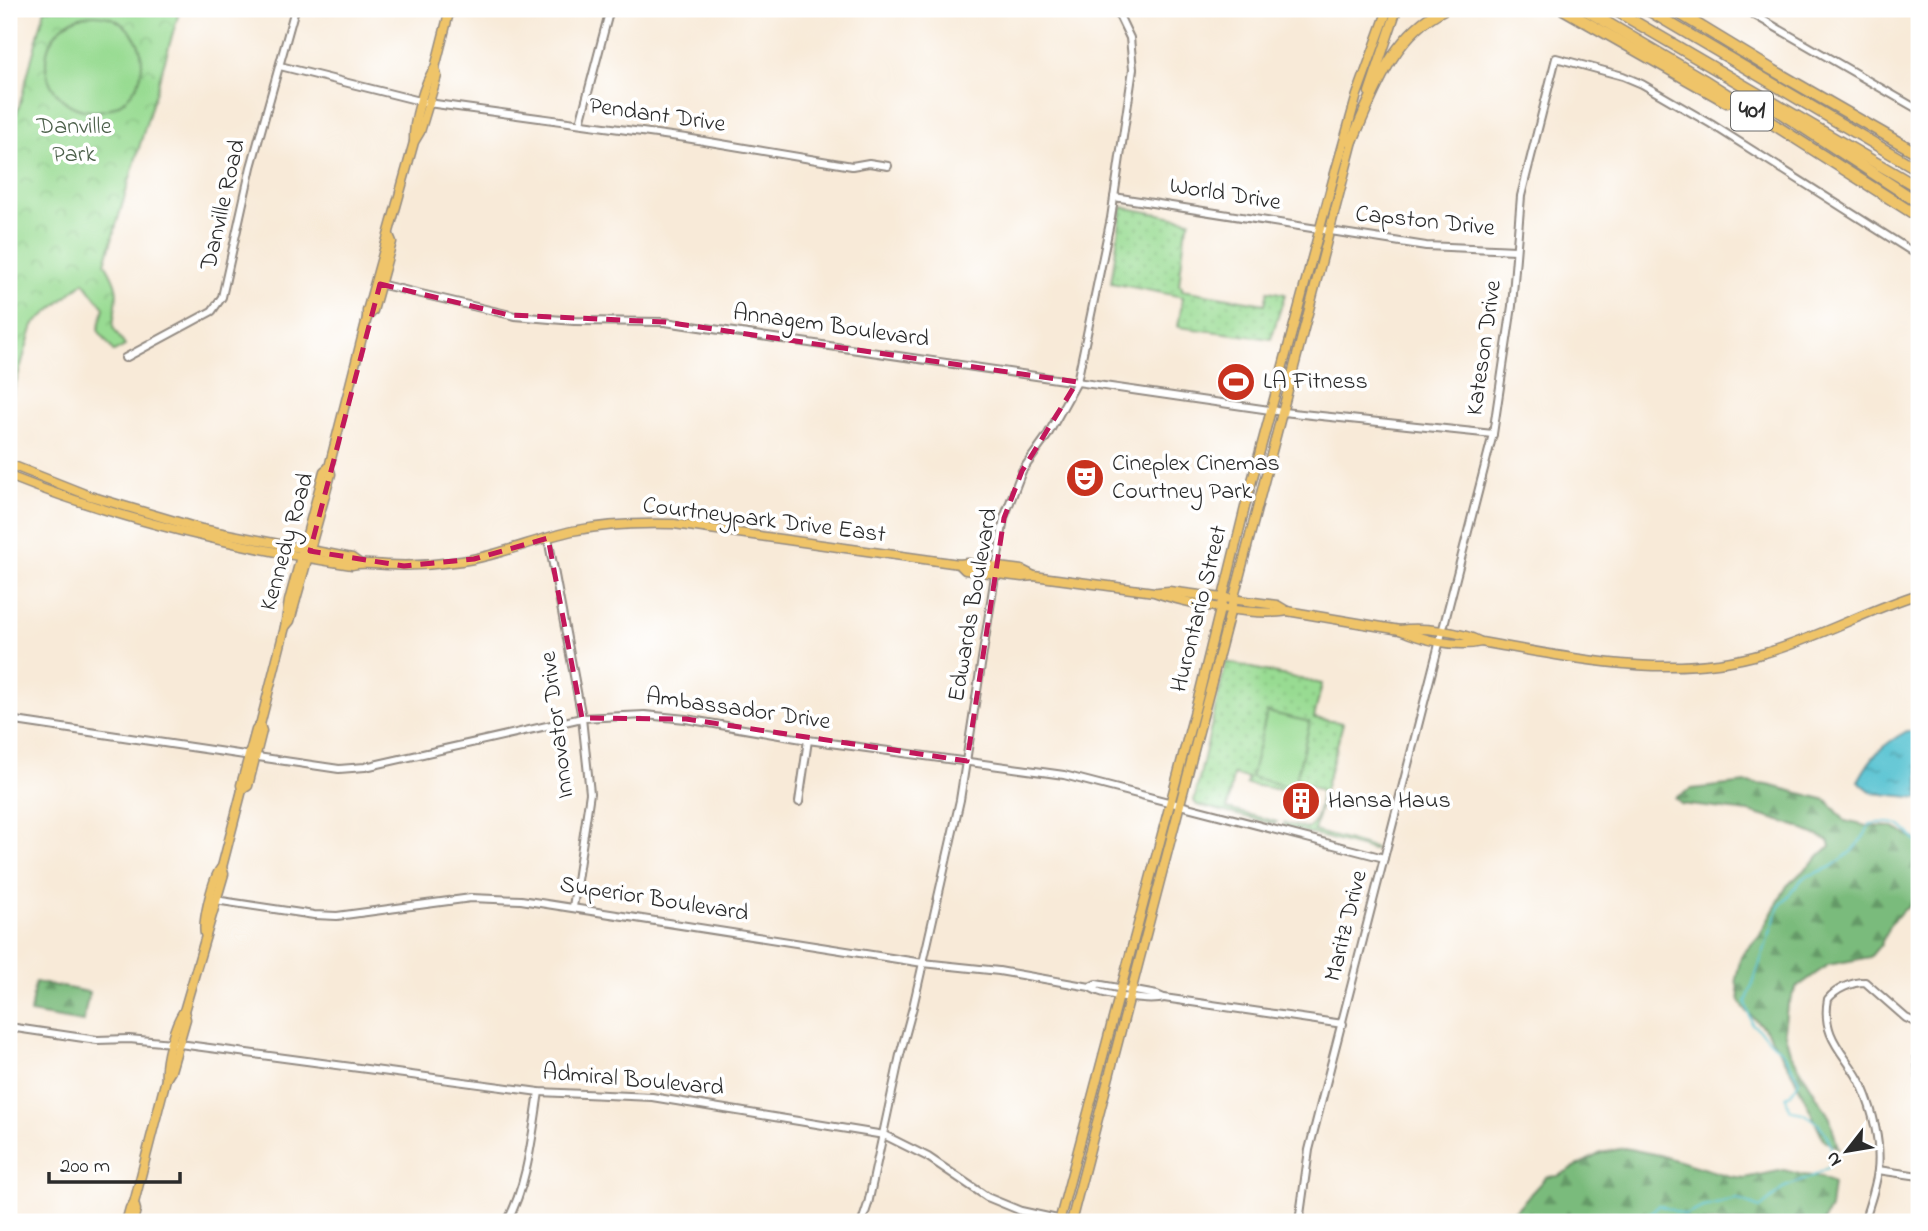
<svg xmlns="http://www.w3.org/2000/svg" width="1928" height="1231" font-family="'Indie Flower',sans-serif">
	<defs>
		<pattern id="grass-dots" width="8" height="8" patternUnits="userSpaceOnUse" patternTransform="scale(1.75)"><rect width="8" height="8" fill="#98db92"/><path d="M2 2h.1M6 6h.1" fill="none" stroke="#83bc7e" stroke-width="1.8" stroke-linecap="round"/></pattern>
		<pattern id="forest-firs" width="22" height="20" patternUnits="userSpaceOnUse" patternTransform="scale(1.75)"><rect width="22" height="20" fill="#7abb7c"/><path d="M5 1l3.5 6h-7zM16 11l3.5 6h-7z" fill="#649866"/></pattern>
		<pattern id="park-crowns" width="20" height="18" patternUnits="userSpaceOnUse" patternTransform="scale(1.75)"><rect width="20" height="18" fill="#98db92"/><path d="M2 6a3 3 0 1 1 6 0M12 15a3 3 0 1 1 6 0" fill="none" stroke="#83bc7e"/></pattern>
		<pattern id="water-ripples" width="26" height="14" patternUnits="userSpaceOnUse" patternTransform="scale(1.75)"><rect width="26" height="14" fill="#57c2d1"/><path d="M2 4q2-2 4 0t4 0M15 11q2-2 4 0t4 0" fill="none" stroke="#489eaa"/></pattern>
	</defs>
	<rect width="100%" height="100%" fill="#fff"/>
	<filter id="ink" filterUnits="userSpaceOnUse"><feTurbulence type="fractalNoise" baseFrequency=".0143" numOctaves="2"/><feDisplacementMap in="SourceGraphic" scale="14" xChannelSelector="R" yChannelSelector="G"/><feConvolveMatrix kernelMatrix="1 2 1 2 8 2 1 2 1" color-interpolation-filters="sRGB"/></filter>
	<filter id="wash" filterUnits="userSpaceOnUse"><feTurbulence type="fractalNoise" baseFrequency=".00686" numOctaves="4" result="noise"/><feDisplacementMap in="SourceGraphic" scale="28" xChannelSelector="R" yChannelSelector="G"/><feGaussianBlur stdDeviation="1.57" result="paint"/><feColorMatrix in="noise" values="0 0 0 0 0 0 0 0 0 0 0 0 0 0 0 0 0 1.4 0 .05"/><feComposite in="paint" operator="in"/></filter>
	<g filter="url(#wash)">
		<rect width="100%" height="100%" fill="#f8ead8"/>
		<g fill="url(#grass-dots)" stroke="#62835e" stroke-width="2">
			<path d="M1122 207 1190 220 1185 233 1179 285 1182 286V290L1265 304 1268 291 1285 294 1271 339 1178 327 1183 297 1111 283Z"/>
			<path d="M1226 662 1322 684 1314 718 1343 723 1314 831 1377 849 1371 850 1285 827 1284 823 1308 829C1319 820 1319 804 1321 791L1303 782 1298 793 1246 784 1248 778 1233 775 1227 809 1277 822 1274 824 1197 805 1194 801Z"/>
		</g>
		<g fill="url(#forest-firs)" stroke="#527354" stroke-width="2">
			<path d="M1747 783 1768 785 1827 800 1845 821 1867 826 1892 827 1919 841V900L1901 912 1889 926 1881 944 1870 957 1828 965 1796 988 1787 1006 1784 1030 1790 1052 1830 1118 1838 1148 1824 1140 1794 1076 1778 1048 1766 1030 1745 1010 1740 1001 1736 979 1741 956 1759 936 1787 886 1830 846 1828 840 1790 824 1749 812 1681 804 1675 798 1691 789Z"/>
			<path d="M35 982 89 992 83 1022 30 1013Z"/>
			<path d="M1624 1148 1659 1155 1729 1176 1744 1178 1784 1170 1803 1175 1821 1177 1833 1183 1830 1209 1823 1222H1509L1510 1216 1546 1177 1558 1176 1601 1153Z"/>
		</g>
		<path fill="url(#park-crowns)" stroke="#62835e" stroke-width="2" d="M45 9H180L105 263C123 293 116 295 113 327L125 346 114 352 98 330 104 308 84 282 33 325 9 406V131L19 107Z"/>
		<g fill="#98db92" stroke="#62835e" stroke-width="2">
			<circle cx="94" cy="63" r="48"/>
			<path d="M1267 712 1310 722 1294 788 1251 777Z"/>
		</g>
		<path fill="url(#water-ripples)" stroke="#41767e" stroke-width="2" d="M1907 731H1919V798L1873 793 1858 781C1872 755 1882 745 1907 731Z"/>
		<g fill="none" stroke-linecap="round" stroke-linejoin="round">
			<path stroke="#57c2d1" stroke-width="2" d="M1642 1222 1658 1205 1685 1215 1704 1207 1736 1199 1760 1208 1785 1187 1809 1178 1829 1167C1836 1145 1826 1126 1805 1114 1799 1111 1794 1113 1789 1109L1786 1097 1791 1094 1799 1081 1784 1053 1752 1024 1746 1003 1779 907 1803 878 1831 867 1851 852 1864 836 1870 824C1895 820 1905 824 1919 846"/>
		</g>
	</g>
	<g filter="url(#ink)">
		<g fill="none" stroke-linecap="round" stroke-linejoin="round">
			<defs>
				<g id="minor">
					<path d="M1744 9 1919 110"/>
					<path d="M280 66 428 103 686 138 852 166 869 163 888 166"/>
					<path d="M580 123 610 9"/>
					<path d="M1114 197 1426 246 1516 250"/>
					<path d="M379 284 515 316 574 321 665 322 1283 412 1493 434"/>
					<path d="M125 358 212 311 222 297 251 167 295 9"/>
					<path d="M548 538 582 718 590 793 573 907"/>
					<path d="M9 720 339 769 365 767 582 718 645 715 686 719 808 740 1064 775 1384 858"/>
					<path d="M799 802 808 740"/>
					<path d="M215 900 314 915 337 916 471 898 521 900 923 963 999 971 1090 987C1101 996 1151 1002 1164 998"/>
					<path d="M1090 987 1096 984 1157 995 1164 998 1343 1024"/>
					<path d="M9 1027 97 1040 129 1039 172 1043 539 1092 652 1097 884 1135 928 1157 987 1197 1021 1211 1071 1222"/>
					<path d="M1919 1039 1917 1055 1919 1076"/>
					<path d="M1878 1170 1919 1176"/>
					<path d="M507 1222C528 1183 532 1136 539 1092"/>
					<path d="M862 1222 868 1204 900 1055 913 1007 960 800 1004 518 1022 471 1047 436 1077 382 1111 218 1133 69 1130 38 1116 9"/>
					<path d="M1299 1222 1309 1150 1493 434 1512 306 1521 196 1556 58 1623 76 1642 84 1711 124 1919 256"/>
					<path d="M1864 1222C1869 1205 1876 1188 1878 1170 1881 1143 1873 1111 1862 1086 1849 1056 1820 1040 1828 999 1836 989 1852 982 1865 982L1906 1018 1919 1024"/>
				</g>
				<g id="major">
					<path d="M1369 92 1397 9"/>
					<path d="M414 141C413 122 424 82 435 68"/>
					<path d="M367 318 373 311 392 242 389 235"/>
					<path d="M9 464 90 496 202 529 352 558 359 563"/>
					<path d="M9 476C119 520 235 547 352 565 364 562 376 565 389 565 410 566 432 565 453 562 494 558 532 540 572 531 606 524 640 523 674 524L959 564 967 563 1022 570 1034 576 1154 592C1184 603 1257 617 1287 611"/>
					<path d="M959 564 965 570 1022 577 1034 576"/>
					<path d="M1158 592 1169 591 1277 605 1287 611 1400 630C1423 640 1457 648 1481 642"/>
					<path d="M285 627 290 621 331 474 329 467 367 318V311L414 142 420 132 437 76 435 68 450 9"/>
					<path d="M1400 630C1420 626 1463 632 1481 642 1574 658 1672 681 1765 653 1818 638 1867 610 1919 594"/>
					<path d="M242 790 248 786 262 731 260 725"/>
					<path d="M205 934C202 923 213 875 222 867"/>
					<path d="M166 1079 171 1071 186 1019 184 1011"/>
					<path d="M126 1222 130 1208 134 1203 166 1079C164 1063 174 1024 184 1011L224 874 222 867 242 790 241 785 256 730 260 725 285 627 289 601 324 471 329 467"/>
					<path d="M133 1222 136 1210 134 1203"/>
					<path d="M1059 1222 1200 691 1246 503 1333 180 1357 95 1388 9"/>
					<path d="M1071 1222 1354 137"/>
				</g>
				<g id="highway">
					<path d="M1563 9 1727 102"/>
					<path d="M1584 9 1704 80 1919 217"/>
					<path d="M1613 9 1919 188"/>
					<path d="M1646 9 1919 170"/>
					<path d="M1672 9 1771 69 1919 154"/>
					<path d="M1775 109 1919 203"/>
					<path d="M1352 141C1374 92 1392 35 1444 9"/>
				</g>
			</defs>
			<use href="#minor" stroke="#928a82" stroke-width="10"/>
			<use href="#major" stroke="#928a82" stroke-width="11"/>
			<use href="#highway" stroke="#928a82" stroke-width="13"/>
			<use href="#minor" stroke="#fff" stroke-width="6"/>
			<use href="#major" stroke="#efc469" stroke-width="8"/>
			<use href="#highway" stroke="#efc469" stroke-width="10"/>
		</g>
	</g>
	<path fill="none" stroke="#c2185b" stroke-width="5" stroke-dasharray="14 9" stroke-linejoin="round" d="M380 284 509 315 665 322 1077 382 1022 471 1004 518 967 761 686 719 582 718 548 538 474 559 404 566 310 551Z"/>
	<defs>
		<symbol id="stadium-disc" viewBox="-11 -11 22 22"><circle r="9.5" fill="#c8321e" stroke="#fff"/><path d="M0-5a6.5 5 0 1 0 0 10a6.5 5 0 1 0 0-10ZM-3.5-1.8h7v3.6h-7Z" fill="#fff"/></symbol>
		<symbol id="theatre-disc" viewBox="-11 -11 22 22"><circle r="9.5" fill="#c8321e" stroke="#fff"/><path d="M-5-5.5Q0-4 5-5.5V0Q5 5 0 6Q-5 5-5 0ZM-3.3-2.5H-1v1.5H-3.3ZM1-2.5H3.3v1.5H1ZM-2.8 1Q0 5.5 2.8 1Z" fill="#fff"/></symbol>
		<symbol id="building-disc" viewBox="-11 -11 22 22"><circle r="9.5" fill="#c8321e" stroke="#fff"/><path d="M-4-6H4V6H1V3H-1V6H-4ZM-2.5-4.3h1.7v1.8h-1.7ZM.8-4.3h1.7v1.8H.8ZM-2.5-1h1.7V.8h-1.7ZM.8-1h1.7V.8H.8Z" fill="#fff"/></symbol>
	</defs>
	<g fill-rule="evenodd">
		<use href="#stadium-disc" x="1214" y="360" width="44" height="44"/>
		<use href="#theatre-disc" x="1063" y="456" width="44" height="44"/>
		<use href="#building-disc" x="1279" y="779" width="44" height="44"/>
	</g>
	<g text-anchor="middle" dominant-baseline="central" stroke-width="7" stroke-linejoin="round" paint-order="stroke">
		<rect fill="#fff" stroke="#6b6b6b" stroke-width="2" x="1731" y="91.5" width="42" height="39" rx="5"/>
		<g font-size="23" font-weight="bold" fill="#2b2b2b">
			<text x="1752" y="111">401</text>
		</g>
		<g font-size="24" fill="#2b2b2b" stroke="#fff">
			<text transform="translate(657 116) rotate(8)">Pendant Drive</text>
			<text transform="translate(1225 195) rotate(9)">World Drive</text>
			<text transform="translate(224 205) rotate(-77)">Danville Road</text>
			<text transform="translate(1425 222) rotate(6)">Capston Drive</text>
			<text transform="translate(831 327) rotate(8)">Annagem Boulevard</text>
			<text transform="translate(1485 348) rotate(-82)">Kateson Drive</text>
			<text transform="translate(764 521) rotate(7)">Courtneypark Drive East</text>
			<text transform="translate(288 542) rotate(-74)">Kennedy Road</text>
			<text transform="translate(974 605) rotate(-80)">Edwards Boulevard</text>
			<text transform="translate(1200 609) rotate(-76)">Hurontario Street</text>
			<text transform="translate(738 710) rotate(8)">Ambassador Drive</text>
			<text transform="translate(558 725) rotate(-97)">Innovator Drive</text>
			<text transform="translate(654 900) rotate(9)">Superior Boulevard</text>
			<text transform="translate(1347 926) rotate(-76)">Maritz Drive</text>
			<text transform="translate(633 1081) rotate(5)">Admiral Boulevard</text>
		</g>
		<g font-size="24" fill="#4c604a" stroke="#fff">
			<text x="74" y="127">Danville<tspan x="74" dy="28">Park</tspan></text>
		</g>
		<g font-size="24" fill="#2b2b2b" stroke="#fff" text-anchor="start">
			<text x="1263" y="382">LA Fitness</text>
			<text x="1112" y="464">Cineplex Cinemas<tspan x="1112" dy="28">Courtney Park</tspan></text>
			<text x="1328" y="801">Hansa Haus</text>
		</g>
	</g>
	<rect width="1928" height="1231" fill="none" stroke="#fff" stroke-width="35"/>
	<g transform="translate(1847 1151) rotate(239)" stroke="#ffffff" stroke-width="5" paint-order="stroke">
	<path d="M0-5L12 26L0 18L-12 26Z" fill="#2b2b2b"/>
	<text y="-10" font-size="19" font-weight="bold" text-anchor="middle" fill="#2b2b2b">N</text>
	</g>
	<path d="M49 1172v10h131v-10" fill="none" stroke="#2b2b2b" stroke-width="3.5"/>
	<text x="60" y="1172" font-size="21" fill="#2b2b2b" stroke="#ffffff" stroke-width="5" paint-order="stroke">200 m</text>
</svg>
